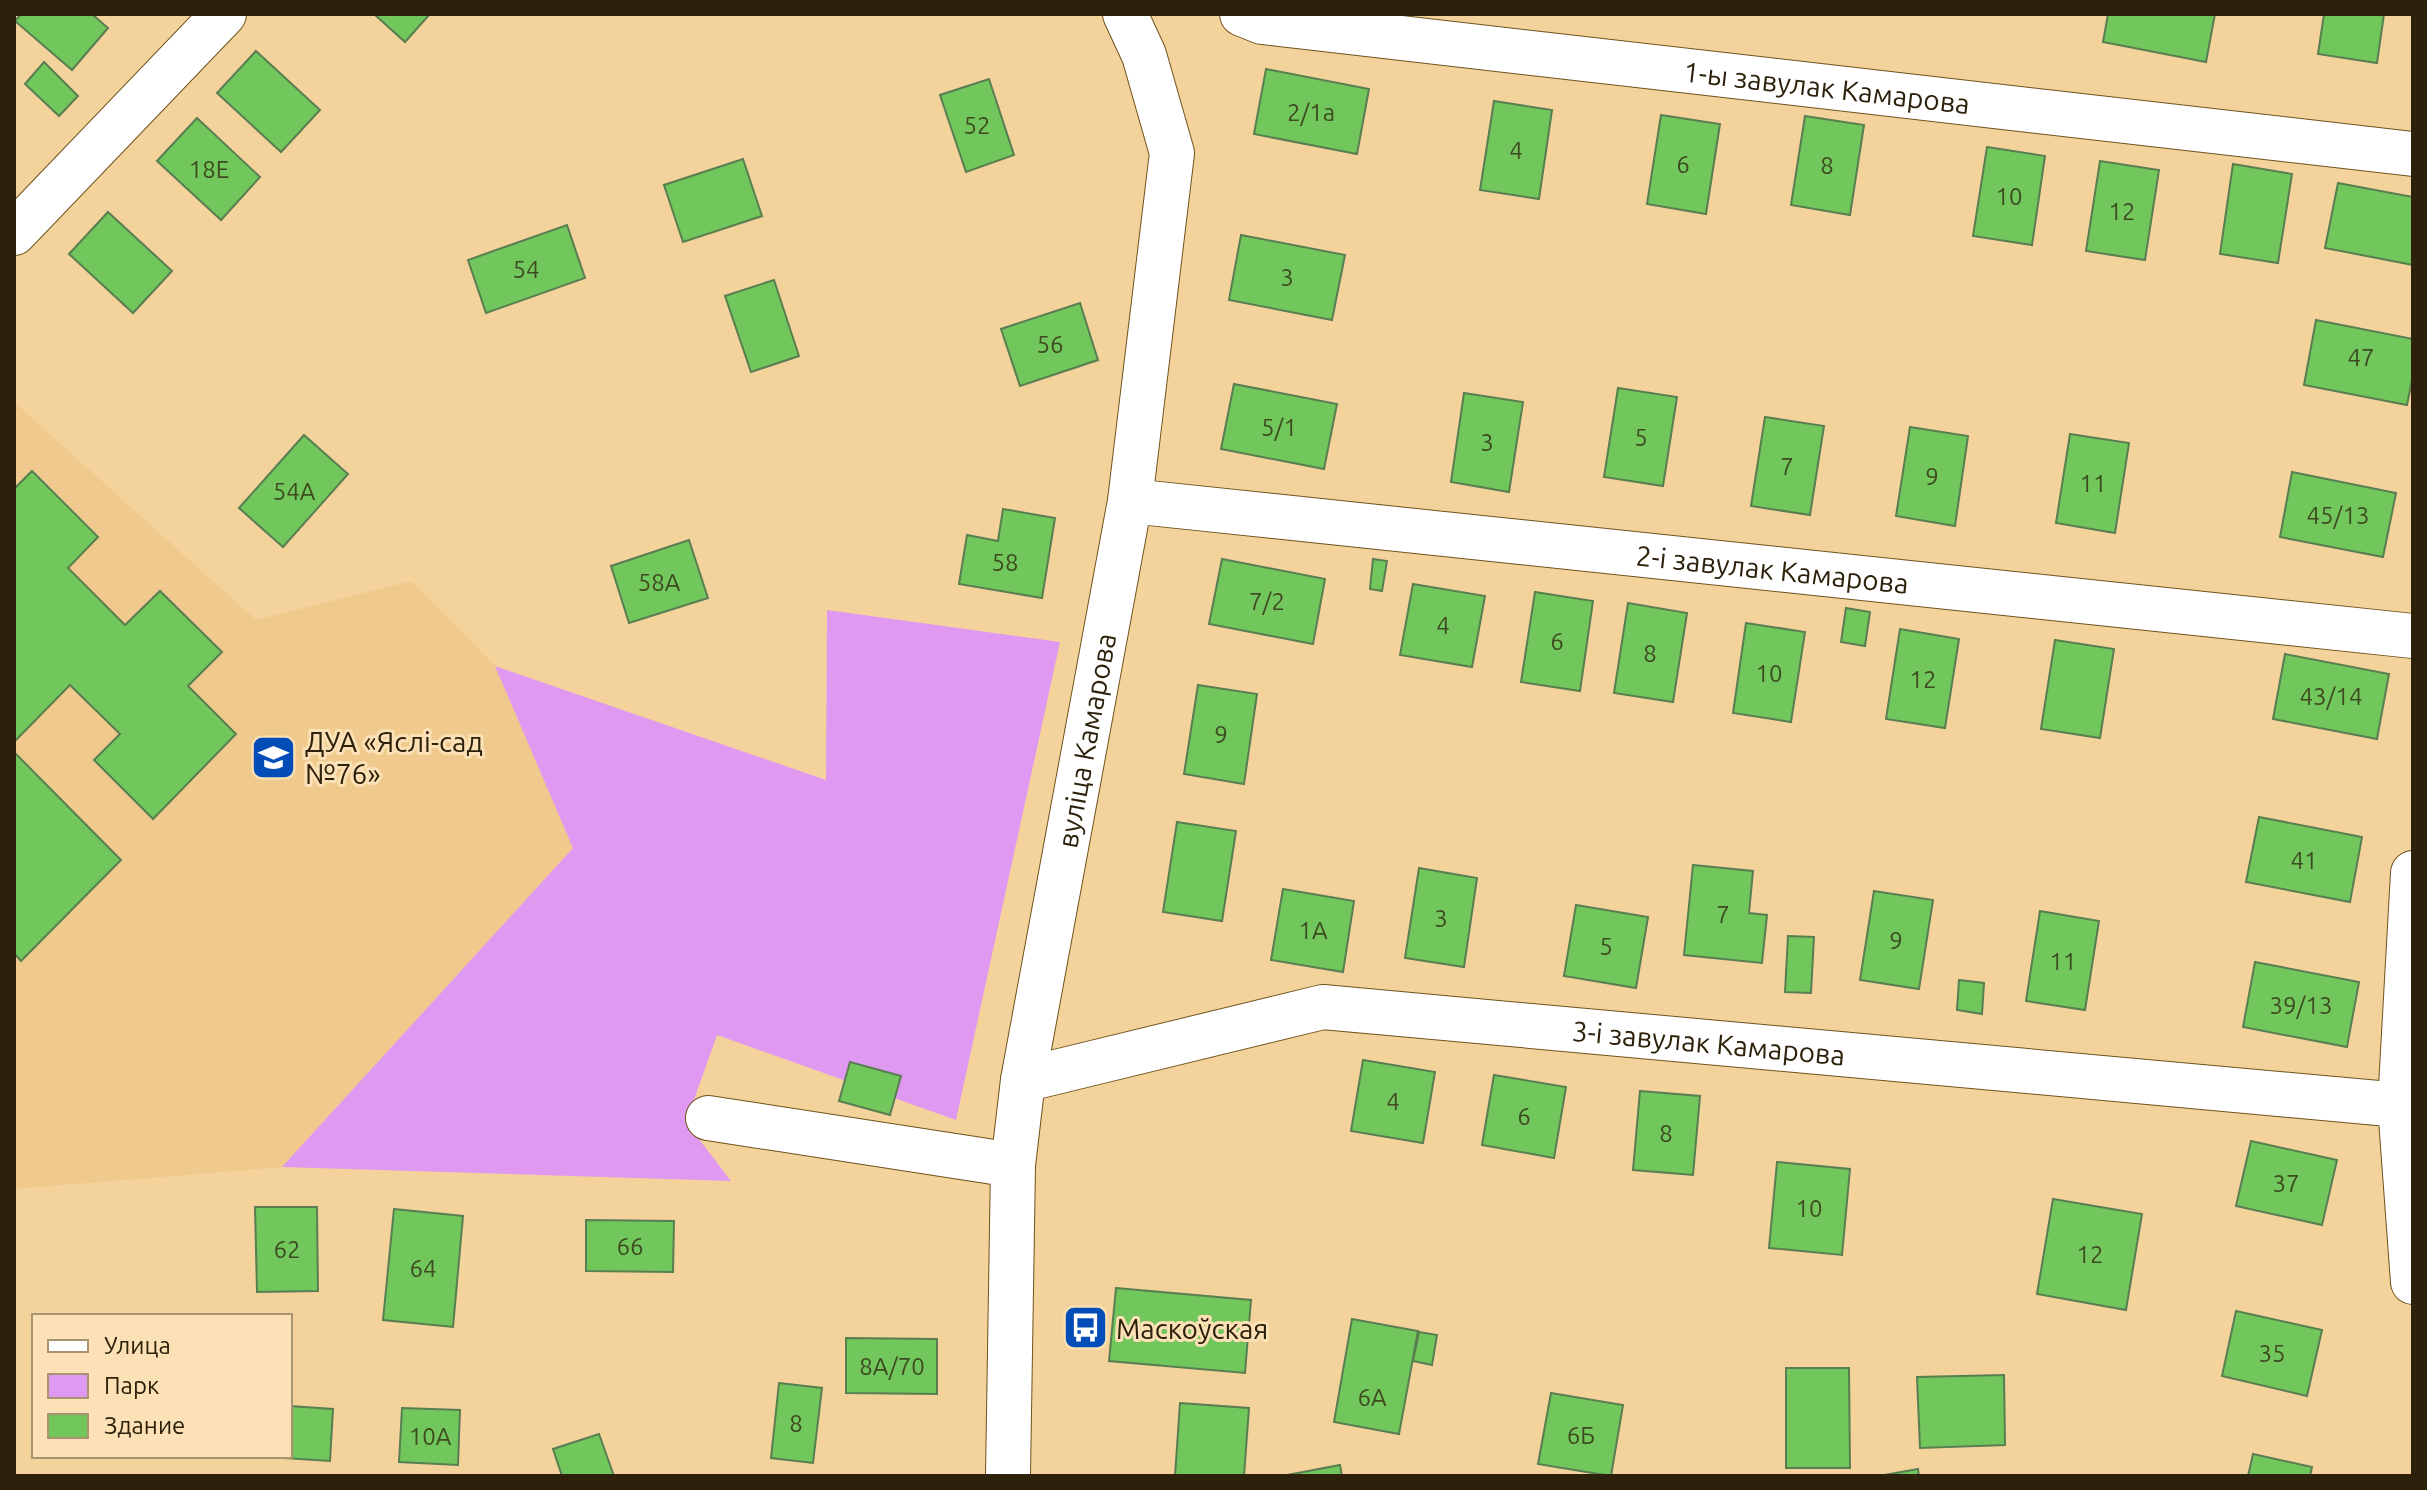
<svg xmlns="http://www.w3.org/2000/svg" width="2427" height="1490" font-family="Ubuntu,sans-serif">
	<rect width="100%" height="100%" fill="#f4d29c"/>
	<path fill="#efca8c" d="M14 402 256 620 412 581 495 666 573 848 282 1167 14 1189Z"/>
	<path fill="#e099f1" d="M827 610 1060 642 956 1120 717 1035 686 1122 731 1181 282 1167 573 848 495 666 826 780Z"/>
	<g fill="#71c65c" stroke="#597e51" stroke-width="2">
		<path d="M21 14H92L108 28 72 70 15 21Z"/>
		<path d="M374 14H430L405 42Z"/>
		<path d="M2108 14H2215L2206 62 2103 42Z"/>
		<path d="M2324 14H2384L2377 63 2318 54Z"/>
		<path d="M256 51 320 110 281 152 217 93Z"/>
		<path d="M44 62 78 96 59 116 25 84Z"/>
		<path d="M1266 69 1369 89 1357 154 1254 134Z"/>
		<path d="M989 79 1014 155 966 172 940 95Z"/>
		<path d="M1494 101 1552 110 1539 199 1480 190Z"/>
		<path d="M1661 115 1720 124 1706 214 1647 204Z"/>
		<path d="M1805 116 1864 125 1850 215 1791 205Z"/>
		<path d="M197 118 260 177 221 220 157 161Z"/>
		<path d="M1987 147 2045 156 2032 245 1973 236Z"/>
		<path d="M743 159 762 216 683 242 664 185Z"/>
		<path d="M2100 161 2159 170 2145 260 2086 251Z"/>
		<path d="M2233 164 2292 174 2278 263 2220 254Z"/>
		<path d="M2338 183 2413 197V265L2325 248Z"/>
		<path d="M108 212 172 271 133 313 69 254Z"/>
		<path d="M567 225 585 278 486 313 468 260Z"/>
		<path d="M1241 235 1345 255 1332 320 1229 300Z"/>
		<path d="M774 280 799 356 751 372 725 296Z"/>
		<path d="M1080 303 1098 360 1020 386 1001 329Z"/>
		<path d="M2316 320 2413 339V375L2407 405 2304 385Z"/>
		<path d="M1234 384 1337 404 1324 469 1221 449Z"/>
		<path d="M1618 388 1677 397 1663 486 1604 477Z"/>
		<path d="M1464 393 1523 402 1509 492 1451 482Z"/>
		<path d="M1765 417 1824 426 1810 515 1751 506Z"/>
		<path d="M1910 427 1968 436 1955 526 1896 516Z"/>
		<path d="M2070 434 2129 443 2115 533 2056 523Z"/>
		<path d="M304 435 348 474 283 547 239 508Z"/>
		<path d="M32 471 98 537 68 568 125 625 160 591 222 652 188 686 236 734 153 819 94 760 120 734 70 685 14 742V489Z"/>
		<path d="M2292 472 2396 493 2383 557 2280 537Z"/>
		<path d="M1003 509 1055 518 1042 598 959 584 967 535 998 541Z"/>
		<path d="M689 540 708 598 629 623 611 566Z"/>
		<path d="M1222 559 1325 579 1313 644 1209 624Z"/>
		<path d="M1373 559 1387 561 1382 591 1370 589Z"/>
		<path d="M1413 584 1485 596 1472 667 1400 655Z"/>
		<path d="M1535 592 1593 601 1580 691 1521 682Z"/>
		<path d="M1628 603 1687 613 1673 702 1614 693Z"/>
		<path d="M1846 608 1870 612 1865 646 1841 642Z"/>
		<path d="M1746 623 1805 632 1791 722 1733 713Z"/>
		<path d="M1900 629 1959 639 1945 728 1886 719Z"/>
		<path d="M2055 640 2114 649 2100 738 2041 729Z"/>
		<path d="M2285 654 2389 674 2377 739 2273 719Z"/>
		<path d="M1198 685 1257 694 1244 784 1184 774Z"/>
		<path d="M14 752 121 860 21 961 14 953Z"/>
		<path d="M2259 817 2362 837 2350 902 2246 882Z"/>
		<path d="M1177 822 1236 831 1222 921 1163 912Z"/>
		<path d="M1693 865 1753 871 1749 913 1767 915 1762 963 1684 955Z"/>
		<path d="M1419 868 1477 878 1464 967 1405 958Z"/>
		<path d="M1283 889 1354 901 1343 972 1271 960Z"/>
		<path d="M1874 891 1933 900 1919 989 1860 980Z"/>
		<path d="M1576 905 1648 917 1636 988 1564 976Z"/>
		<path d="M2040 911 2099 921 2085 1010 2026 1001Z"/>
		<path d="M1788 936 1814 937 1811 993 1785 992Z"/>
		<path d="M2255 962 2359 982 2347 1047 2243 1027Z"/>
		<path d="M1959 980 1984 983 1982 1014 1957 1010Z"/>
		<path d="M1363 1060 1435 1072 1423 1143 1351 1131Z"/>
		<path d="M850 1062 901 1076 890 1115 839 1101Z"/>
		<path d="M1494 1075 1566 1087 1554 1158 1482 1145Z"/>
		<path d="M1640 1091 1700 1096 1693 1175 1633 1170Z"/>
		<path d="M2251 1141 2337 1160 2322 1225 2236 1206Z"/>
		<path d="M1777 1162 1850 1169 1842 1255 1769 1248Z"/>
		<path d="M2053 1199 2142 1214 2126 1310 2037 1294Z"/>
		<path d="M255 1207H317L318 1291 257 1292Z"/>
		<path d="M394 1209 463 1216 453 1327 383 1320Z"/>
		<path d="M586 1220 674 1221 673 1272 586 1271Z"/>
		<path d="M1116 1288 1251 1300 1245 1373 1109 1361Z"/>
		<path d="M2236 1311 2322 1330 2307 1396 2222 1376Z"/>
		<path d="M1352 1319 1418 1331 1399 1434 1334 1422Z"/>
		<path d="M1419 1332 1437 1335 1432 1365 1413 1361Z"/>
		<path d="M846 1338 937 1339V1394L846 1393Z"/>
		<path d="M1786 1368H1849L1850 1468H1786Z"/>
		<path d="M2004 1375 2005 1445 1920 1448 1917 1377Z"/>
		<path d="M779 1383 822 1388 813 1463 771 1458Z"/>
		<path d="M1551 1393 1623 1405 1611 1476 1538 1464Z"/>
		<path d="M1180 1403 1249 1408 1244 1476H1175Z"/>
		<path d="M290 1406 333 1409 330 1461 268 1457 290 1456Z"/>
		<path d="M402 1408 460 1410 458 1465 399 1462Z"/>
		<path d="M599 1434 614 1476H562L553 1449Z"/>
		<path d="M2253 1454 2312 1467 2310 1476H2248Z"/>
		<path d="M1340 1465 1342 1476H1282Z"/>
		<path d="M1918 1469 1919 1476H1879Z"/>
	</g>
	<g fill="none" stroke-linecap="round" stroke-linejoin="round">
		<defs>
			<g id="minor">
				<path id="s1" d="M1242 14 1262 22 2413 154"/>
				<path d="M14 233 224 14"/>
				<path id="s2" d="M1130 501 2413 636"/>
				<path d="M2413 873 2400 1105 2413 1282"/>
				<path id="s3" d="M1023 1080 1323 1007 2400 1105"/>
				<path d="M708 1118 1013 1165"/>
				<path id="s4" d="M1008 1476 1013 1165 1023 1080 1130 501 1172 153 1144 55 1125 14"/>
			</g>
		</defs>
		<use href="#minor" stroke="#6f521d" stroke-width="46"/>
		<use href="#minor" stroke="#fff" stroke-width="44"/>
	</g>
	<defs>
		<symbol id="school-square" viewBox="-11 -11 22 22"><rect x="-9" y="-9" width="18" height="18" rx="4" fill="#024db7" stroke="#fbe1b5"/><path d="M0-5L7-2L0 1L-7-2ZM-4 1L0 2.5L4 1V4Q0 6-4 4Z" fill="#fff"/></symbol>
		<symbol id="bus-square" viewBox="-11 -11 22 22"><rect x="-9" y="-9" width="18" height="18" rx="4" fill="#024db7" stroke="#fbe1b5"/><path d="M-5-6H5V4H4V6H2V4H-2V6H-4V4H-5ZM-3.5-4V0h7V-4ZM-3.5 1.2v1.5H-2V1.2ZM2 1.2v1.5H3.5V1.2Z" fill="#fff"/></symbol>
	</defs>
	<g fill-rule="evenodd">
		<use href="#school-square" x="248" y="732" width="51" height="51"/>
		<use href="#bus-square" x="1060" y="1302" width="51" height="51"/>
	</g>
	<g text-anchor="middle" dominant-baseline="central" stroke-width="6" stroke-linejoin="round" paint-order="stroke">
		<g font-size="24" fill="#3e4a1f">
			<text x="1311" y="112">2/1а</text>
			<text x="977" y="125">52</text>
			<text x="1516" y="150">4</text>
			<text x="1683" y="164">6</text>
			<text x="1827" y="165">8</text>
			<text x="209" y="169">18Е</text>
			<text x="2009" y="196">10</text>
			<text x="2122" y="211">12</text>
			<text x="526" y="269">54</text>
			<text x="1287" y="277">3</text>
			<text x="1050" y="344">56</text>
			<text x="2361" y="357">47</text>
			<text x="1279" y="427">5/1</text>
			<text x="1641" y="437">5</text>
			<text x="1487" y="442">3</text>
			<text x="1787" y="466">7</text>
			<text x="1932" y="476">9</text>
			<text x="2093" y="483">11</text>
			<text x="294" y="491">54А</text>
			<text x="2338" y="515">45/13</text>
			<text x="1005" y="562">58</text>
			<text x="659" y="582">58А</text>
			<text x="1267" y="601">7/2</text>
			<text x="1443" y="625">4</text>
			<text x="1557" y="641">6</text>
			<text x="1650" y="653">8</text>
			<text x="1769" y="673">10</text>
			<text x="1923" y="679">12</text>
			<text x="2331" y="696">43/14</text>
			<text x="1221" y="734">9</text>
			<text x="2304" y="860">41</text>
			<text x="1723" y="914">7</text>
			<text x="1441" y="918">3</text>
			<text x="1313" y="930">1А</text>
			<text x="1896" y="940">9</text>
			<text x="1606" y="946">5</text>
			<text x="2063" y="961">11</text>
			<text x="2301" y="1005">39/13</text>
			<text x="1393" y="1101">4</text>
			<text x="1524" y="1116">6</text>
			<text x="1666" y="1133">8</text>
			<text x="2286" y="1183">37</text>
			<text x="1809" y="1208">10</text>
			<text x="630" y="1246">66</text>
			<text x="287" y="1249">62</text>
			<text x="2090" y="1254">12</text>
			<text x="423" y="1268">64</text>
			<text x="2272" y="1353">35</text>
			<text x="892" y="1366">8А/70</text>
			<text x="1372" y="1397">6А</text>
			<text x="796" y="1423">8</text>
			<text x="1581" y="1435">6Б</text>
			<text x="430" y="1436">10А</text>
		</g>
		<g font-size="28" fill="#2d210b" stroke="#fbe1b5">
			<text stroke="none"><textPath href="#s1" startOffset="590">1-ы завулак Камарова</textPath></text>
			<text stroke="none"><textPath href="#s2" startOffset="646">2-і завулак Камарова</textPath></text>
			<text stroke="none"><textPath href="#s4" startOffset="742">вуліца Камарова</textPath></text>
			<text stroke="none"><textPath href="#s3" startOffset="696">3-і завулак Камарова</textPath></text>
		</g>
		<g font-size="28" fill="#2d210b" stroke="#fbe1b5" text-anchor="start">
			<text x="305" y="741">ДУА «Яслі-сад<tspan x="305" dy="32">№76»</tspan></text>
			<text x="1116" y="1328">Маскоўская</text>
		</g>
	</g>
	<rect width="2427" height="1490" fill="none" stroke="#2d210b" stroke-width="32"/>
	<rect x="32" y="1314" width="260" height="144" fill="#fbe1b5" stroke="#a99471" stroke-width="2"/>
	<rect x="48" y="1340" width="40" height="12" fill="#ffffff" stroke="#a99471" stroke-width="2"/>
	<text x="104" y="1354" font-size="24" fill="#2d210b">Улица</text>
	<rect x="48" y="1374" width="40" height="24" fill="#e099f1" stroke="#a99471" stroke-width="2"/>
	<text x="104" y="1394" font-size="24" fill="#2d210b">Парк</text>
	<rect x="48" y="1414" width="40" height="24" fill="#71c65c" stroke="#a99471" stroke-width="2"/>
	<text x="104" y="1434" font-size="24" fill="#2d210b">Здание</text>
</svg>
